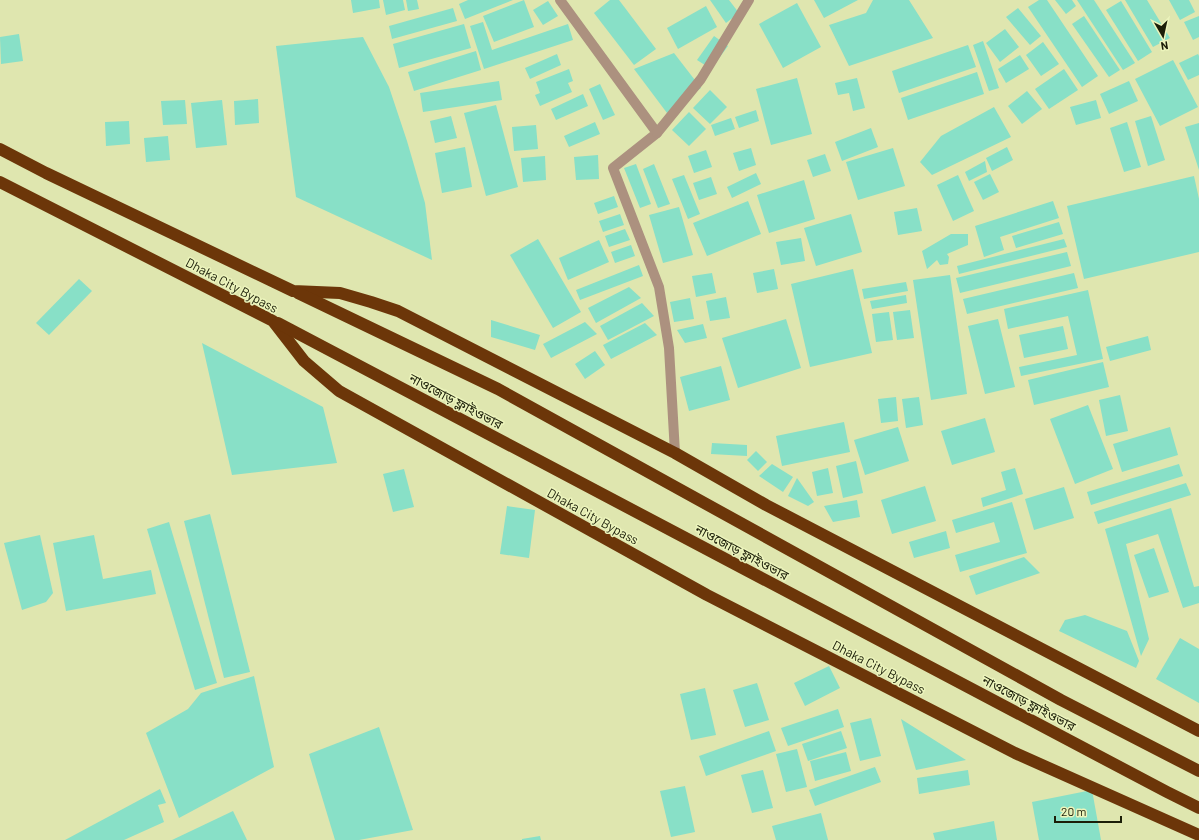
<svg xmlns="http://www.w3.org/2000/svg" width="1199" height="840" font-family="Barlow,'Noto Sans Bengali',sans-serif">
	<rect width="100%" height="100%" fill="#dfe6af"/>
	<g fill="#88e0c7">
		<path d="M351 0H379L380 8 353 13Z"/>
		<path d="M383 0H403L405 10 386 15Z"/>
		<path d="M406 0H417L419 9 408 11Z"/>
		<path d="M468 0H513L465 19 459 4Z"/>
		<path d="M524 0 534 27 494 42 483 16Z"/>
		<path d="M610 0H619L656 49 634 65 594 13Z"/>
		<path d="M710 0H729L739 13 726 23Z"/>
		<path d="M814 0H858L824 18Z"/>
		<path d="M873 0H909L933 38 849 66 829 25 866 13Z"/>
		<path d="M1039 0H1047L1098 76 1082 87 1028 7Z"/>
		<path d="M1055 0H1072L1076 6 1066 14Z"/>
		<path d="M1077 0H1094L1135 63 1123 70Z"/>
		<path d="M1125 0H1147L1170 38 1153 47Z"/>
		<path d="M1169 0H1189L1195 12 1180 20Z"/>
		<path d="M548 1 558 16 543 25 533 10Z"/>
		<path d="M1121 1 1152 52 1138 61 1106 10Z"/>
		<path d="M797 3 821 47 783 68 759 24Z"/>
		<path d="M706 6 717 27 678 49 667 28Z"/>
		<path d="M453 8 457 21 392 39 389 26Z"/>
		<path d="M1018 8 1041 36 1030 45 1006 17Z"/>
		<path d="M1084 16 1120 70 1109 77 1072 24Z"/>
		<path d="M1199 16V37L1193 40 1184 22Z"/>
		<path d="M483 22 492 50 568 24 573 40 484 69 470 26Z"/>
		<path d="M464 24 471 48 399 68 393 44Z"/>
		<path d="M1005 29 1019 47 1000 62 986 43Z"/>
		<path d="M19 34 23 61 1 64 0 37Z"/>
		<path d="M714 36 728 46 711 69 697 60Z"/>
		<path d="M363 37 389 87 407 141 425 203 432 260 296 197 276 46Z"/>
		<path d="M983 41 999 88 989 91 973 45Z"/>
		<path d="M1043 42 1059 64 1041 76 1026 55Z"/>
		<path d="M968 45 976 67 899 93 892 71Z"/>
		<path d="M476 51 481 70 414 91 408 72Z"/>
		<path d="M674 53 701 88 667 113 634 69Z"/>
		<path d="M557 54 561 65 530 79 525 68Z"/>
		<path d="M1198 54 1199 56V75L1188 80 1179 63Z"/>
		<path d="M1020 55 1029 69 1006 83 998 69Z"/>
		<path d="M1173 60 1198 107 1160 126 1135 79Z"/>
		<path d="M569 69 573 81 568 83 572 92 540 106 535 95 540 93 536 82Z"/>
		<path d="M1064 69 1078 90 1049 109 1035 89Z"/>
		<path d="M977 72 984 94 908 120 901 98Z"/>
		<path d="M797 78 812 134 771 145 756 89Z"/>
		<path d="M857 78 865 108 853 111 849 93 838 95 835 83Z"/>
		<path d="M499 81 502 100 423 112 420 93Z"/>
		<path d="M1129 81 1138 101 1109 114 1100 94Z"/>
		<path d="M600 84 615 115 603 120 589 89Z"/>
		<path d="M710 90 727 107 710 124 693 108Z"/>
		<path d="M1027 91 1042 109 1022 124 1008 106Z"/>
		<path d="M583 94 588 106 556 120 551 109Z"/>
		<path d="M258 99 259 123 235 125 234 101Z"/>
		<path d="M185 100 187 124 163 125 161 101Z"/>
		<path d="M222 100 227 145 196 148 191 103Z"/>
		<path d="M1096 100 1101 118 1076 125 1070 107Z"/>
		<path d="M496 105 518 187 486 196 464 113Z"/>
		<path d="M994 107 1011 137 932 175 920 162 941 136Z"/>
		<path d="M756 110 759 121 739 128 735 117Z"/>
		<path d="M689 112 706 129 689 146 672 130Z"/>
		<path d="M451 116 457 138 435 143 430 121Z"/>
		<path d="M1151 116 1165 160 1148 166 1135 121Z"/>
		<path d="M731 118 735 129 715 136 711 125Z"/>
		<path d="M129 121 130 144 106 146 105 122Z"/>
		<path d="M595 122 600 134 569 147 564 136Z"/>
		<path d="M1127 122 1141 167 1124 172 1110 128Z"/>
		<path d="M1199 123V170L1185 127Z"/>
		<path d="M536 125 538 149 514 151 512 127Z"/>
		<path d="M871 128 878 147 842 161 835 142Z"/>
		<path d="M168 136 170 160 146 162 144 138Z"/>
		<path d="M465 147 472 187 442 193 435 153Z"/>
		<path d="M1007 147 1013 160 992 171 986 158Z"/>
		<path d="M751 148 756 165 739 171 733 153Z"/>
		<path d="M893 148 905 186 858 200 846 162Z"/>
		<path d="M706 150 712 167 694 173 688 156Z"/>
		<path d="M825 154 831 171 813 177 807 160Z"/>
		<path d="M598 155 599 179 576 180 574 157Z"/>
		<path d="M545 156 546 180 523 182 521 158Z"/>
		<path d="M985 161 987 172 969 181 965 172Z"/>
		<path d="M636 164 651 204 640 208 624 168Z"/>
		<path d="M654 164 670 204 658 208 643 169Z"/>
		<path d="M756 173 761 184 732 198 727 187Z"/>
		<path d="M990 174 999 192 983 200 974 182Z"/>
		<path d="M684 175 700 214 688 219 672 179Z"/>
		<path d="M958 175 974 211 953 221 937 185Z"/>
		<path d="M1194 176 1199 199V252L1084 279 1067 206Z"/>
		<path d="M711 177 717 194 699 200 693 183Z"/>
		<path d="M804 180 815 219 769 233 757 195Z"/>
		<path d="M614 196 618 207 598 214 594 203Z"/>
		<path d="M748 201 761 234 707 256 693 223Z"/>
		<path d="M1053 201 1059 218 1000 237 1004 250 984 257 975 226Z"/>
		<path d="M679 207 693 255 663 263 649 215Z"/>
		<path d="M917 208 922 231 898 235 894 212Z"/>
		<path d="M620 214 624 225 603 232 599 221Z"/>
		<path d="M851 214 862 252 816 266 804 228Z"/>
		<path d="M1059 222 1063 234 1016 248 1012 236Z"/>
		<path d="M625 229 630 240 609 247 605 236Z"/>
		<path d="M951 234H968V245L947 254 949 257 948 264 940 265 937 260 927 269 922 251Z"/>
		<path d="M801 238 805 261 781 265 776 242Z"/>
		<path d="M538 239 581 312 553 328 510 255Z"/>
		<path d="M1064 239 1067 247 959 274 957 266Z"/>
		<path d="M599 240 609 262 568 280 559 258Z"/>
		<path d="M631 245 635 256 615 263 611 252Z"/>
		<path d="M1067 252 1071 266 960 293 956 278Z"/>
		<path d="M639 265 643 276 580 300 576 290Z"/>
		<path d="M774 269 778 289 757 293 753 273Z"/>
		<path d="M853 269 872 353 810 367 791 284Z"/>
		<path d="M712 273 716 293 696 297 692 276Z"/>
		<path d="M1074 273 1078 288 967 314 963 299Z"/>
		<path d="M950 275 967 394 931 400 913 280Z"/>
		<path d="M79 279 92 291 49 335 36 323Z"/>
		<path d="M906 282 908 291 864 299 862 289Z"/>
		<path d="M629 287 641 298 596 323 588 308Z"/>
		<path d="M1088 290 1103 359 1021 376 1019 367 1077 355 1068 316 1008 329 1004 309Z"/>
		<path d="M906 295 907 303 872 309 870 301Z"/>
		<path d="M726 297 730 318 710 321 706 301Z"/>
		<path d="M690 298 694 319 674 322 670 302Z"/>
		<path d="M642 303 654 316 608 340 600 326Z"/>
		<path d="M910 310 914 338 897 340 893 312Z"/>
		<path d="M889 312 893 340 876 342 872 314Z"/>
		<path d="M786 319 801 368 738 388 722 338Z"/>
		<path d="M998 319 1015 387 985 394 968 326Z"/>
		<path d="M491 320 540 335 535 350 491 337Z"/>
		<path d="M585 322 597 334 551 358 543 344Z"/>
		<path d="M645 323 657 335 611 359 603 345Z"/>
		<path d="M703 324 707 338 685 343 677 330Z"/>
		<path d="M1063 326 1068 349 1024 358 1019 335Z"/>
		<path d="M1148 336 1151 350 1110 361 1106 347Z"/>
		<path d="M202 343 323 407 337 463 232 475Z"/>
		<path d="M595 351 605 365 585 379 575 364Z"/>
		<path d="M1103 362 1109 387 1034 405 1028 380Z"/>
		<path d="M721 366 730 400 689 411 680 377Z"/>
		<path d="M1120 395 1128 431 1106 436 1099 400Z"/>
		<path d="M896 397 898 421 881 423 878 399Z"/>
		<path d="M919 397 923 425 906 428 902 399Z"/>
		<path d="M1088 405 1113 469 1075 484 1050 419Z"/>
		<path d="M985 418 995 452 952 465 941 431Z"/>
		<path d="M844 422 850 452 782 466 776 436Z"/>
		<path d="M898 427 909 461 865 475 854 440Z"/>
		<path d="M1170 427 1178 455 1122 472 1113 444Z"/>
		<path d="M712 443 747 445V456L711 454Z"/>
		<path d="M756 451 767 462 758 471 747 460Z"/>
		<path d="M856 461 863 493 843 498 836 466Z"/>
		<path d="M772 464 793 477 783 492 759 476Z"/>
		<path d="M1179 464 1183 476 1091 505 1087 492Z"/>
		<path d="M828 468 833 493 817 496 812 472Z"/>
		<path d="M1015 468 1023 494 983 507 981 498 1006 490 1001 472Z"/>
		<path d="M404 469 414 507 393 512 383 474Z"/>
		<path d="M797 478 814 502 808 506 788 496Z"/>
		<path d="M1186 483 1191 495 1098 524 1094 512Z"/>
		<path d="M925 486 936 521 892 534 881 500Z"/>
		<path d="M1064 487 1074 518 1034 530 1025 499Z"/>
		<path d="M857 500 860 517 833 522 824 506Z"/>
		<path d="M1012 502 1027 553 960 572 955 555 1000 542 994 522 956 533 952 520Z"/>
		<path d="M507 506 535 510 529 558 500 554Z"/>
		<path d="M1171 508 1194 587 1199 586V603L1183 608 1158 534 1126 544 1149 639 1141 656 1105 529Z"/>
		<path d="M210 514 250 672 224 678 184 521Z"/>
		<path d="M169 522 217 683 195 690 147 529Z"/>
		<path d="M946 531 950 548 914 558 909 542Z"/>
		<path d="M40 535 53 593 46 602 22 610 4 543Z"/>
		<path d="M94 535 103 579 151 570 156 594 66 611 53 543Z"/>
		<path d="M1154 548 1169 592 1149 598 1134 555Z"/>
		<path d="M1024 557 1040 573 976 595 969 576Z"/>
		<path d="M1085 615 1127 631 1139 661 1136 668 1059 631 1065 620Z"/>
		<path d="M1180 638 1199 649V703L1156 679Z"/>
		<path d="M829 666 840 688 805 706 794 683Z"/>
		<path d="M254 676 274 767 179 818 146 733 188 709 201 693Z"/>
		<path d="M757 683 769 720 745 727 733 690Z"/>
		<path d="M705 688 716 735 691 740 680 694Z"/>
		<path d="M838 709 844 727 788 746 781 728Z"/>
		<path d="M871 718 881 756 860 761 850 723Z"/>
		<path d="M901 719 966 760 916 770Z"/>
		<path d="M379 727 413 830 359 840H335L309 754Z"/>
		<path d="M769 731 776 751 706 776 699 756Z"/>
		<path d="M841 731 847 748 808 761 802 744Z"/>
		<path d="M797 749 807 787 786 792 776 754Z"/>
		<path d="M846 752 851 771 815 781 810 761Z"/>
		<path d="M875 767 881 782 815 806 809 790Z"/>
		<path d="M763 770 773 808 752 813 741 775Z"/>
		<path d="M968 770 970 785 919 794 917 778Z"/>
		<path d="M685 786 695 832 671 837 660 791Z"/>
		<path d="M160 789 166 803 158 805 164 822 124 840H65Z"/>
		<path d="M1092 790 1101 840H1039L1032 802Z"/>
		<path d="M233 811 247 840H172Z"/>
		<path d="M821 813 828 840H776L772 826Z"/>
		<path d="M994 821 997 840H935L933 833Z"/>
		<path d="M540 836 541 840H522V839Z"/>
	</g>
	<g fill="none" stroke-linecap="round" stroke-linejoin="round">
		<g stroke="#ac917f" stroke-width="10">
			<path d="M560 0 657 133 613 168 659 287 669 348 675 453"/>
			<path d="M657 133 701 79 749 0"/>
		</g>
		<g stroke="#6c3609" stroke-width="12">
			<path d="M0 149 46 173 293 291 340 293 371 302 398 311 675 453 766 505 1199 731"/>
			<path d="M0 182 273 321 304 361 339 391 707 595 1015 753 1199 835"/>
			<path d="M298 293 498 389 1061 700 1199 771"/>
			<path d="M278 323 1167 792 1199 808"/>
		</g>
	</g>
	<g text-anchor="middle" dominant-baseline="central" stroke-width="3" stroke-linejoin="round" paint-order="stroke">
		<g font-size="13" fill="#1b1e08" stroke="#ecf4bc">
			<text transform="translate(232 285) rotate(28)">Dhaka City Bypass</text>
			<text transform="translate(456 401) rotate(28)">নাওজোড় ফ্লাইওভার</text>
			<text transform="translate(593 516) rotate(29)">Dhaka City Bypass</text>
			<text transform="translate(742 552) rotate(28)">নাওজোড় ফ্লাইওভার</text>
			<text transform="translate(879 667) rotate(27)">Dhaka City Bypass</text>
			<text transform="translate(1029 703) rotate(28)">নাওজোড় ফ্লাইওভার</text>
		</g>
	</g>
	<g transform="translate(1163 36) rotate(171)" stroke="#ecf4bc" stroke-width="3" paint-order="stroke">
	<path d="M0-3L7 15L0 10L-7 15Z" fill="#1b1e08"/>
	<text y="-6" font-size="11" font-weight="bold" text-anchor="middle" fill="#1b1e08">N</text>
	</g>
	<path d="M1055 816v6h66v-6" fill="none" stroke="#1b1e08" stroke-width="2"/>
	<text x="1061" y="816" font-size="12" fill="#1b1e08" stroke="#ecf4bc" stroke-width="3" paint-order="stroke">20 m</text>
</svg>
